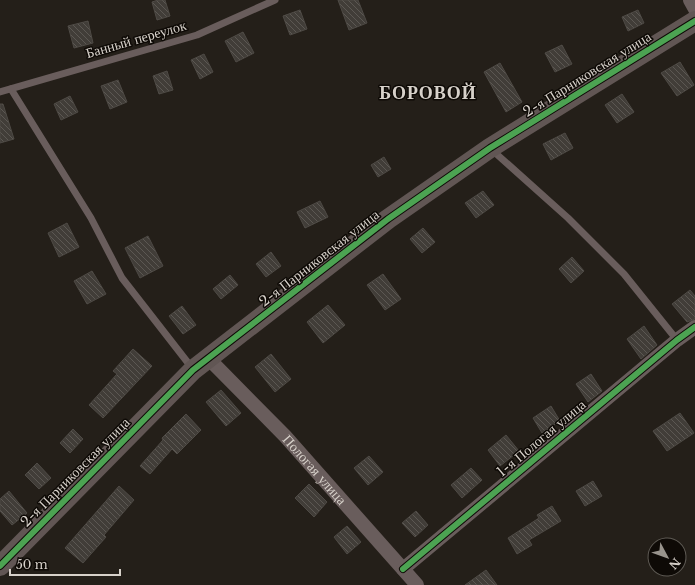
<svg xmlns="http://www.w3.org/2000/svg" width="695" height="585" font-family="'Libre Baskerville',serif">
	<defs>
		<pattern id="building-back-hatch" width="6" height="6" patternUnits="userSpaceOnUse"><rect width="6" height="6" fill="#413d38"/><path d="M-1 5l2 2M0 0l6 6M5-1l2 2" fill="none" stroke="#5c5853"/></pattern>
	</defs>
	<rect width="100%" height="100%" fill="#241f19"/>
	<g fill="url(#building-back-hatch)" stroke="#4e4a45">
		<path d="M158 0H165L170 16 157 20 152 2Z"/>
		<path d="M338 0H358L367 23 349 30Z"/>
		<path d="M300 10 307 29 290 35 283 16Z"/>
		<path d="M638 10 644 23 628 31 622 17Z"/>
		<path d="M88 21 93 43 74 48 68 26Z"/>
		<path d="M243 32 254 53 236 62 225 41Z"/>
		<path d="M562 45 572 64 555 72 545 53Z"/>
		<path d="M204 54 213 72 200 79 191 60Z"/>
		<path d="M680 62 694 85 677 96 661 73Z"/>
		<path d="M500 63 522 102 506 112 484 72Z"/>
		<path d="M167 71 173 90 159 94 153 76Z"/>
		<path d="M118 80 127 102 110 109 101 86Z"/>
		<path d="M622 94 634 112 617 123 605 105Z"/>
		<path d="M70 96 78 112 61 120 54 104Z"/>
		<path d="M0 104H3L14 139 0 143Z"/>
		<path d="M565 133 573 148 551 160 543 144Z"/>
		<path d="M384 157 391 169 378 177 371 165Z"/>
		<path d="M483 191 494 205 476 218 465 203Z"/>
		<path d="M320 201 328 217 305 228 297 212Z"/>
		<path d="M67 223 79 247 59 257 48 233Z"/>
		<path d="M423 228 435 242 422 253 410 239Z"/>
		<path d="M148 236 163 266 140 278 125 248Z"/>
		<path d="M271 252 281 266 266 277 256 264Z"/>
		<path d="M572 257 584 271 571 283 559 269Z"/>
		<path d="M92 271 106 294 87 304 74 281Z"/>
		<path d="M383 274 401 299 385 310 367 285Z"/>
		<path d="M230 275 238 285 221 299 213 289Z"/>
		<path d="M690 290 695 296V319L687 322 672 304Z"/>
		<path d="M328 305 345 325 323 343 307 322Z"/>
		<path d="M182 306 196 325 183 334 169 316Z"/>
		<path d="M644 326 657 345 641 359 627 339Z"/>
		<path d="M133 349 152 366 103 418 89 405 117 374 113 371Z"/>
		<path d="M271 354 291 379 275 392 255 367Z"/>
		<path d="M591 374 602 391 588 402 576 384Z"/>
		<path d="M221 390 241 413 226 426 206 402Z"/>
		<path d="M551 406 560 421 542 433 533 418Z"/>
		<path d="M680 413 694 433 667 451 653 431Z"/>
		<path d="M186 414 201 430 177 454 172 449 150 474 140 466 163 440 162 438Z"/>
		<path d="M73 429 83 439 70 453 60 443Z"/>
		<path d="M506 435 519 451 500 466 488 450Z"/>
		<path d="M369 456 383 472 368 485 354 468Z"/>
		<path d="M37 463 51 478 39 489 25 475Z"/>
		<path d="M471 468 482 480 462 498 451 485Z"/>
		<path d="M593 481 602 496 585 506 576 491Z"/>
		<path d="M309 484 327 502 314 517 295 498Z"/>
		<path d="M119 486 134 500 104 535 106 537 83 563 65 548Z"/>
		<path d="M9 491 27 513 12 525 0 511V499Z"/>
		<path d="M552 506 561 521 529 540 532 545 517 554 508 538 539 518 537 515Z"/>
		<path d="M416 511 428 525 415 537 402 523Z"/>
		<path d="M347 526 361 542 347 554 334 537Z"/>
		<path d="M486 570 497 585H465Z"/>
	</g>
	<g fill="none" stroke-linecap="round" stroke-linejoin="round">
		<g stroke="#695d5c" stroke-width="7">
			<path d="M11 89 91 218 122 278 192 368"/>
			<path d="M0 92 197 35 275 0"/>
			<path d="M492 150 568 218 624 274 677 340"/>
		</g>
		<g stroke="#695d5c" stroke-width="14">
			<path d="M690 0 695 9"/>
			<path id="s1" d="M209 359 285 436 417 585"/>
			<path d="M403 569 677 340 695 327"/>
		</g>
		<path stroke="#615654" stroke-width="20" d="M0 566 193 370 388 219 490 148 695 21"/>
		<defs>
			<g id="cycleway">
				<path d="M0 566 193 370 388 219 490 148 695 21"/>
				<path d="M403 569 677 340 695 327"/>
			</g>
		</defs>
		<use href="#cycleway" stroke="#0e0a06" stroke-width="8"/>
		<use href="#cycleway" stroke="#4ca352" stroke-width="6"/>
	</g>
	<g text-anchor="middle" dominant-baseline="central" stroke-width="3" stroke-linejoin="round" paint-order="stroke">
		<g font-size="14" fill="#d7d1ca" stroke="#0e0a06">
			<text transform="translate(136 39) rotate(-16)">Банный переулок</text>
			<text transform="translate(587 74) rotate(-32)">2-я Парниковская улица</text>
			<text transform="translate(319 258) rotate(-38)">2-я Парниковская улица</text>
			<text transform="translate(541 438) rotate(-40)">1-я Пологая улица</text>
			<text stroke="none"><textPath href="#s1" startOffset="153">Пологая улица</textPath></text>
			<text transform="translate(75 472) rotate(-45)">2-я Парниковская улица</text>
		</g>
		<g font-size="18" font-weight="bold" letter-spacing="1" fill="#d7d1ca" stroke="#0e0a06">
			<text x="428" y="93">БОРОВОЙ</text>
		</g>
	</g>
	<g transform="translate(667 557) rotate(131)"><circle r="19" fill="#0e0a06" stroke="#5e5a54"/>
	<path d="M0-3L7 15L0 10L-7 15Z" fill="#98938c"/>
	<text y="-6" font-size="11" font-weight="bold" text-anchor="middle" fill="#d7d1ca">N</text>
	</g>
	<path d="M10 569v6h110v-6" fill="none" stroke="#d7d1ca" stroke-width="2"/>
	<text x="16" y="569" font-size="12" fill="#d7d1ca" stroke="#0e0a06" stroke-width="3" paint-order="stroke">50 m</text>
</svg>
